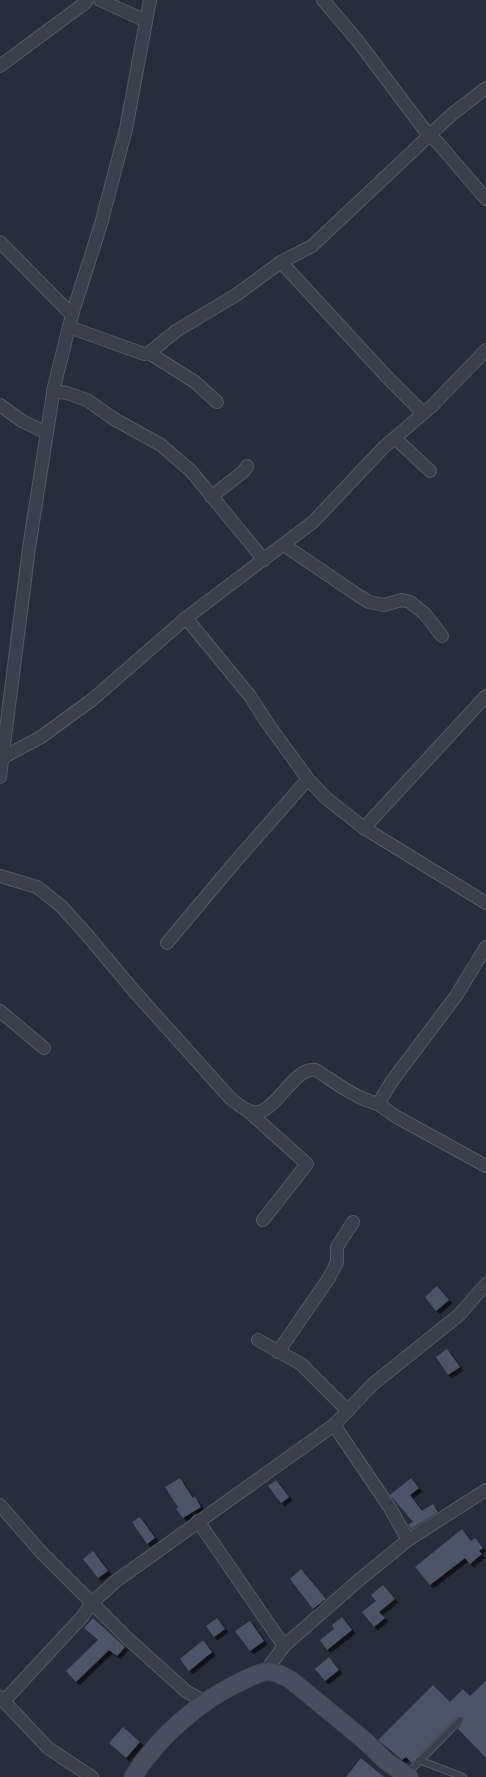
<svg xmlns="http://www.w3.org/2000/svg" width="486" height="1777" font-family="Overpass,sans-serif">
	<defs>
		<filter id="shadow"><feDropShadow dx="3.5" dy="3.5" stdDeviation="0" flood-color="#0009"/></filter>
	</defs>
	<rect width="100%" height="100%" fill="#262d3b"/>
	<g fill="#4c5565" filter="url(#shadow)">
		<path d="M437 1286 449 1300 436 1311 425 1297Z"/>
		<path d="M447 1349 460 1367 448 1375 436 1357Z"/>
		<path d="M180 1478 193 1498 195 1497 201 1507 183 1518 176 1509 178 1507 165 1487Z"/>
		<path d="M411 1478 419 1488 410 1495 422 1511 433 1504 438 1512 411 1529 408 1525 413 1522 390 1495Z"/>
		<path d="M276 1480 289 1497 281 1503 268 1486Z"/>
		<path d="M140 1517 155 1538 147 1544 132 1522Z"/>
		<path d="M462 1529 471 1541 475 1538 483 1548 479 1551 482 1554 470 1564 465 1558 430 1585 415 1567Z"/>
		<path d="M93 1551 108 1571 98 1578 83 1559Z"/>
		<path d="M301 1569 326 1599 313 1609 290 1579Z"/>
		<path d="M383 1585 395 1599 379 1612 385 1618 374 1627 362 1612 376 1601 371 1595Z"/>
		<path d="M342 1617 352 1630 327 1650 320 1640 334 1629 332 1625Z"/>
		<path d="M93 1618 125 1647 117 1656 109 1650 76 1682 66 1671 98 1640 84 1628Z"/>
		<path d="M217 1618 225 1629 214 1637 206 1626Z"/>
		<path d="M250 1621 264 1641 250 1651 235 1631Z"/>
		<path d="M203 1640 212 1652 189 1671 180 1659Z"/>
		<path d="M329 1657 339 1670 325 1681 315 1669Z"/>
		<path d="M486 1681V1758L458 1729 464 1721 463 1717 461 1716 457 1717 412 1763 406 1757 402 1760 378 1740 433 1685 450 1702 463 1689 470 1696Z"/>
		<path d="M123 1727 140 1742 126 1758 109 1743Z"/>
		<path d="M361 1758 384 1777H346Z"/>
	</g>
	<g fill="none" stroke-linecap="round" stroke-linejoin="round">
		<defs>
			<g id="lane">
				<path d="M419 1760 463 1777"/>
				<path d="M407 1774 460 1720"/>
			</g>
			<g id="street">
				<path d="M100 0 146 21"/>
				<path d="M323 0 357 40 424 129 439 144 486 199"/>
				<path d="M0 66 85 3 87 0"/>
				<path d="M0 242 72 315"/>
				<path d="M281 262 386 376 423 413"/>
				<path d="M69 327 144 354 149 353 176 331 236 295 281 262 312 246 451 115 486 88"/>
				<path d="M149 353 195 382 217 402"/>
				<path d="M53 391 67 393 87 400 114 419 161 445 191 471 264 560"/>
				<path d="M0 405 22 421 47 433"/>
				<path d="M395 438 430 471"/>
				<path d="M211 497 244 471 247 466"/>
				<path d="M284 545 356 594 369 602 384 605 402 600 410 602 425 614 442 636"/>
				<path d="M186 618 250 696 268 724 308 779 326 798 364 828 486 903"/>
				<path d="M2 758 41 737 93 699 186 618 313 522 384 447 432 406 486 350"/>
				<path d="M0 777 29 548 54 387 72 315 101 224 126 129 150 0"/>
				<path d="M364 828 486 696"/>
				<path d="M0 876 37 887 61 906 88 936 134 991 231 1099C237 1103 245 1111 253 1112 275 1116 294 1065 316 1070 336 1083 355 1098 378 1104L392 1081 456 996 486 947"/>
				<path d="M167 943 235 862 308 779"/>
				<path d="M0 1011 44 1048"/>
				<path d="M378 1104 395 1116 486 1166"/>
				<path d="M247 1110 307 1164 263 1220"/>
				<path d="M258 1340 301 1364 348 1411"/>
				<path d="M278 1352 329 1278 337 1262V1247L353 1222"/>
				<path d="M334 1425 390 1508 408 1540"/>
				<path d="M0 1505 40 1551 127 1638 187 1692 206 1702"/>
				<path d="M198 1521 284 1646"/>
				<path d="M265 1672 284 1646 359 1580 408 1540 486 1490"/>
				<path d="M0 1697 48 1748 92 1777"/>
				<path d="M4 1701 82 1617 92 1603 116 1581 334 1425 373 1384 459 1315 486 1284"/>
			</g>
			<path id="secondary" d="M133 1777C158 1737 199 1701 242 1681 249 1678 257 1673 265 1672 275 1671 282 1675 291 1680L364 1740 386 1761 409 1777"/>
		</defs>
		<use href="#lane" stroke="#545b67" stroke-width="8"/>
		<use href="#street" stroke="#545b67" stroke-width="14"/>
		<use href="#secondary" stroke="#424955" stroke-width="19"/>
		<use href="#lane" stroke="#39404c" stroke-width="6"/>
		<use href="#street" stroke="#39404c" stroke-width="12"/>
		<use href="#secondary" stroke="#484f5e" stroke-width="17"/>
	</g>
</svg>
